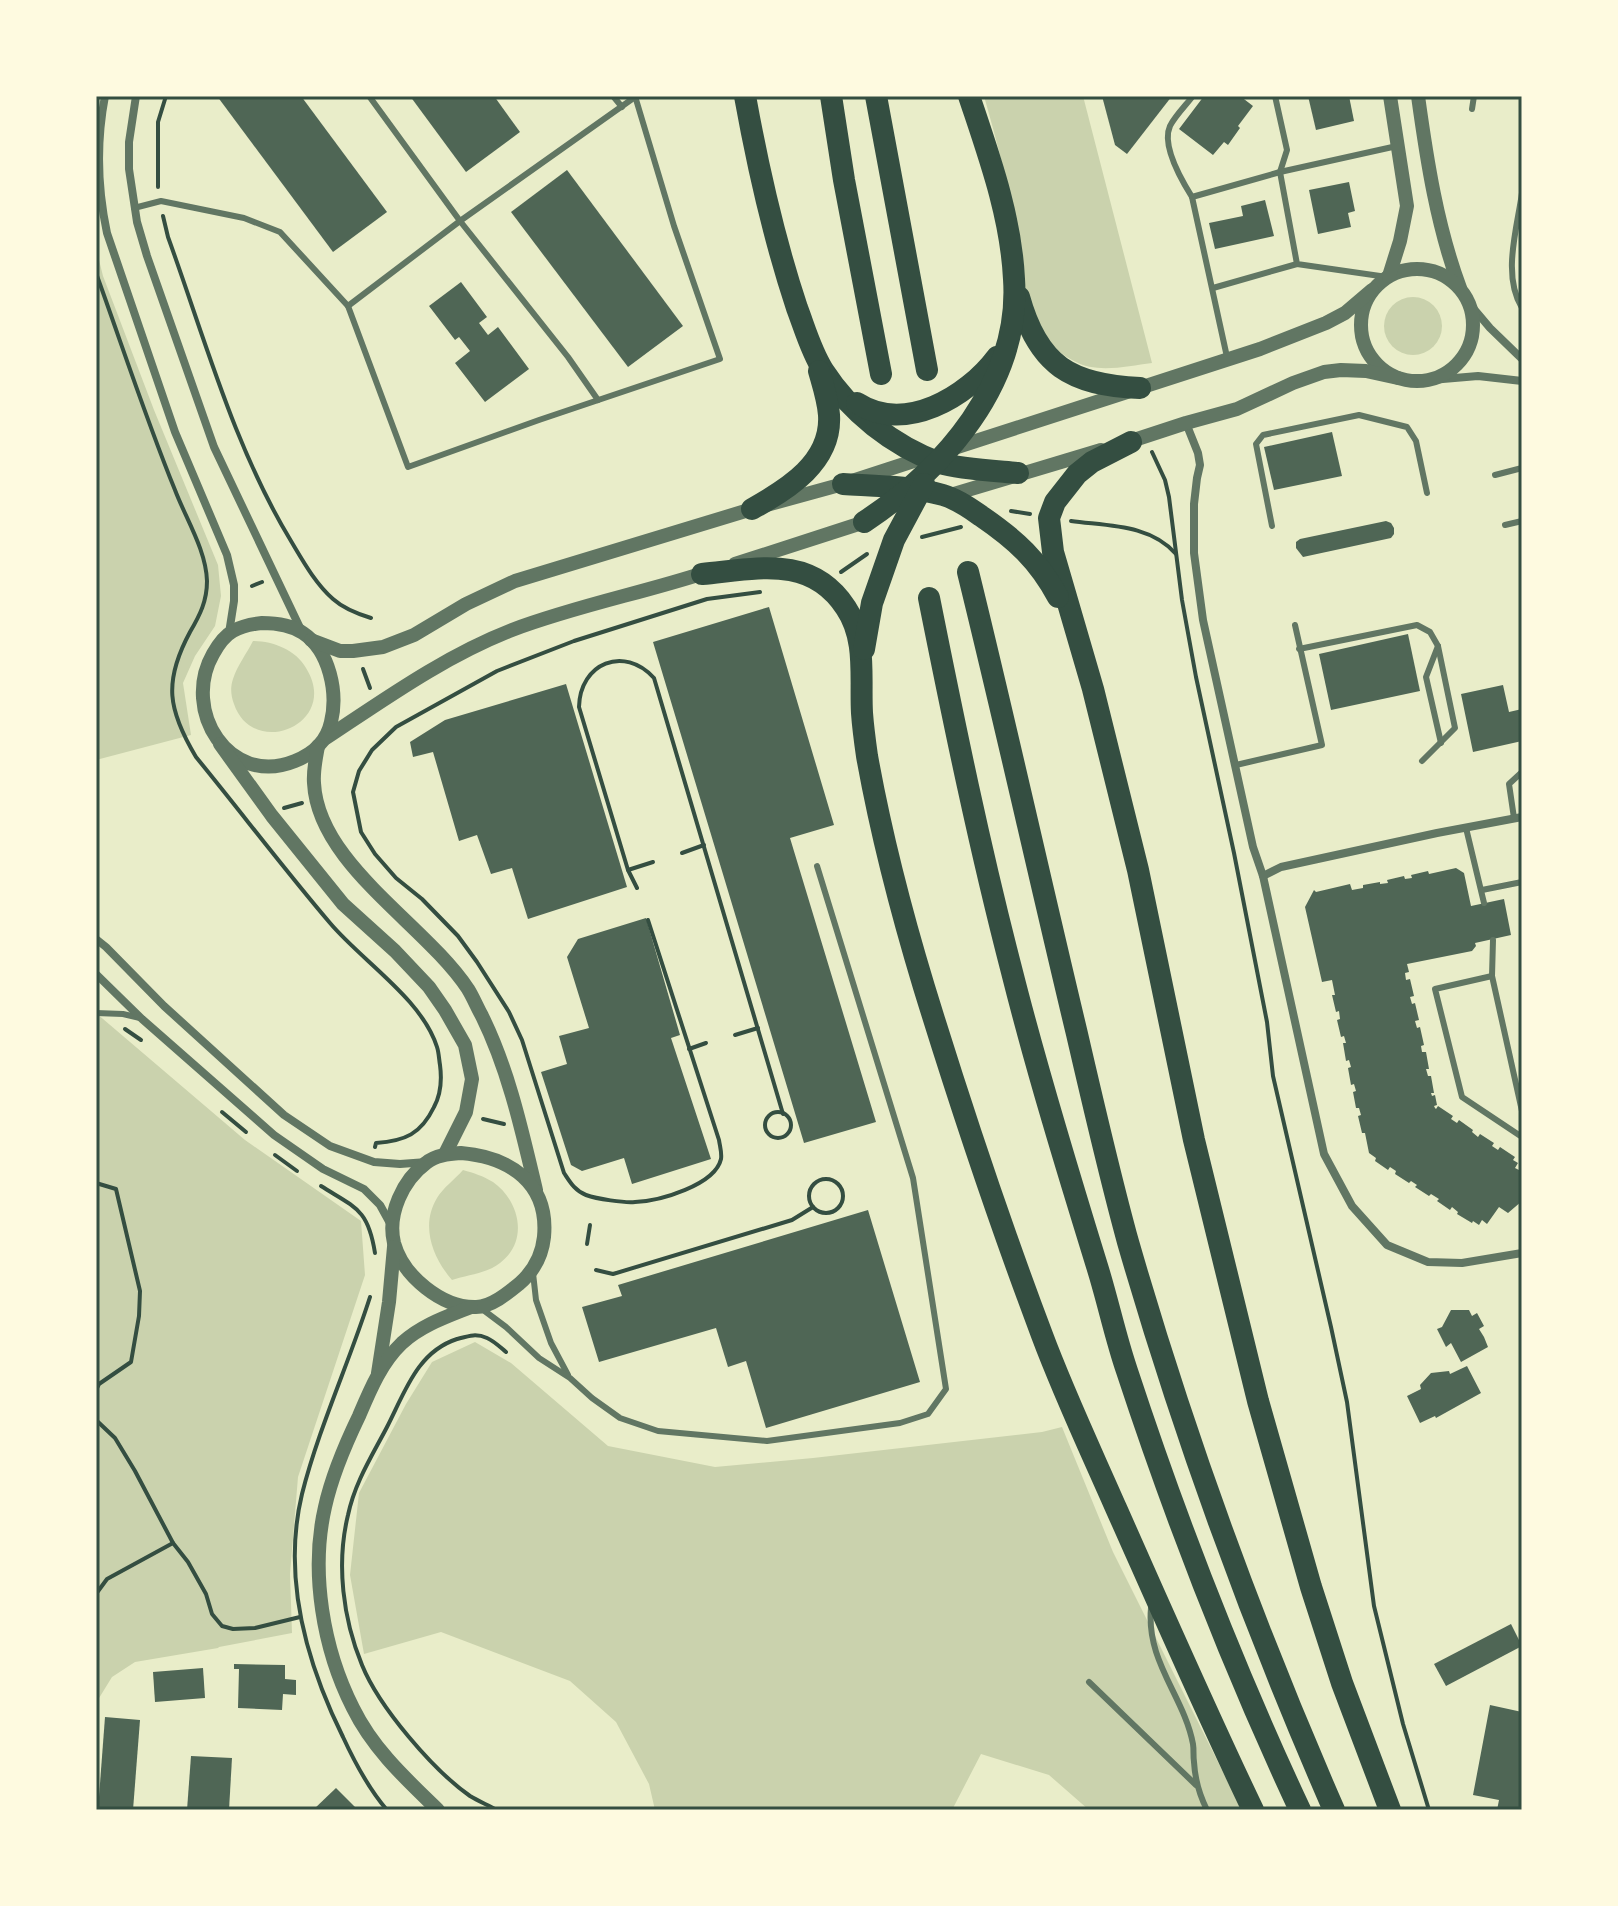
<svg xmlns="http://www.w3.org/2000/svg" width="1618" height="1906" font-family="'Work Sans',sans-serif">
	<rect width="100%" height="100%" fill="#e9edc9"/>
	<g fill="#cad2ad">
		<path d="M984 96H1083L1152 363C1127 366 1097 374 1074 361 1055 352 1043 336 1033 317 1020 292 1021 260 1017 233 1009 187 997 142 984 96Z"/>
		<path d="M96 248 103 276 154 410 218 565 221 596 215 626 195 656 183 683 191 735 96 760Z"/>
		<circle cx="1413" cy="326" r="29"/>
		<path d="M253 641C273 641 296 650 306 668 341 724 253 760 234 704 231 696 230 688 233 679 237 666 247 653 253 641Z"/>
		<path d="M96 1013 245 1140 361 1221 365 1275 298 1477 290 1574 292 1633 219 1647 218 1648 135 1662 112 1677 96 1703Z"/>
		<path d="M463 1170C474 1173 483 1176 493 1182 520 1201 529 1241 500 1263 488 1273 467 1275 452 1280 433 1258 420 1226 437 1198 443 1188 455 1179 463 1170Z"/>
		<path d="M475 1342 511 1363 608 1446 715 1467 813 1458 1042 1432 1062 1427 1113 1552 1242 1810H1089L1049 1775 981 1754 952 1810H655L649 1784 616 1722 570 1681 441 1632 364 1654 350 1575 359 1493 406 1404 432 1362Z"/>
	</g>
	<g fill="#4f6655">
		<path d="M217 96H301L387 212 333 252Z"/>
		<path d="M410 96H494L520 132 466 172Z"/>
		<path d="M1102 96H1172L1127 154 1115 145Z"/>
		<path d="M1204 96H1240L1253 106 1238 126 1240 128 1228 145 1224 142 1213 155 1179 129Z"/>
		<path d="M1308 96H1349L1354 121 1316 130Z"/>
		<path d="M567 170 683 326 628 367 511 212Z"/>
		<path d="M1349 182 1355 211 1348 213 1351 227 1318 234 1309 190Z"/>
		<path d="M1265 200 1274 236 1215 249 1209 223 1243 216 1241 206Z"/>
		<path d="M461 282 487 317 479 323 488 335 498 327 529 369 485 402 455 363 470 351 459 337 455 340 429 306Z"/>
		<path d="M1332 432 1342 476 1274 490 1264 447Z"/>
		<path d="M1386 521 1391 523 1394 528V534L1391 538 1303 557 1296 548V542L1300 539Z"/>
		<path d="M769 607 834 825 790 838 876 1122 804 1143 653 642Z"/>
		<path d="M1408 634 1420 691 1331 710 1319 654Z"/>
		<path d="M566 684 627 887 528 919 512 868 491 874 477 835 459 841 433 752 413 757 410 742 445 720Z"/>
		<path d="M1503 685 1509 712 1522 709V741L1473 752 1461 694Z"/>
		<path d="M1456 868 1464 873 1471 906 1504 899 1511 935 1475 943 1476 946 1472 951 1407 964 1409 972 1405 973 1406 980 1410 979 1414 996 1410 997 1412 1004 1415 1003 1419 1020 1415 1021 1417 1028 1420 1027 1424 1045 1421 1046 1422 1052H1426L1429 1069H1426L1428 1076H1431L1434 1093H1431L1432 1096 1435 1095 1437 1105 1434 1106 1435 1108 1436 1109 1438 1106 1453 1116 1451 1119 1457 1123 1459 1120 1473 1130 1472 1132 1478 1137 1480 1134 1494 1143 1492 1146 1498 1150 1500 1147 1515 1157 1513 1160 1518 1163 1515 1168 1519 1170 1522 1165V1201L1508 1213 1499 1207 1487 1224 1482 1220 1479 1225 1473 1221 1472 1223 1457 1214 1458 1212 1452 1207 1450 1210 1437 1201 1439 1199 1431 1194 1429 1196 1415 1187 1417 1185 1411 1181 1409 1183 1395 1174 1396 1171 1390 1167 1388 1170 1375 1161 1376 1158 1369 1153 1365 1133H1362L1358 1116 1361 1115 1359 1108H1356L1353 1092 1356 1091 1354 1084 1351 1085 1348 1068 1351 1067 1349 1060 1346 1061 1343 1043H1346L1344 1036 1341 1037 1337 1020 1340 1019 1339 1011 1336 1012 1332 995H1335L1332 980 1322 982 1305 907 1314 890 1316 892 1350 884 1352 890 1363 888V885L1380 882V884L1388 883 1387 880 1404 876 1405 879 1412 878 1411 875 1428 871 1429 874Z"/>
		<path d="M646 918 680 1035 671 1038 711 1159 632 1184 624 1158 582 1171 571 1165 541 1072 567 1064 559 1036 589 1028 567 957 578 939Z"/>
		<path d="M868 1210 920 1382 766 1428 746 1361 728 1367 716 1328 599 1362 582 1307 622 1296 618 1285Z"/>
		<path d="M1451 1310H1469L1472 1316 1477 1313 1484 1326 1479 1329 1484 1337 1488 1347 1461 1362 1451 1343 1446 1347 1437 1329 1442 1327Z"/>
		<path d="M1467 1366 1481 1393 1436 1418 1435 1416 1420 1423 1407 1396 1421 1389 1420 1385 1431 1373 1449 1371 1450 1374Z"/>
		<path d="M1511 1624 1522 1646 1446 1686 1434 1664Z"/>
		<path d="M234 1664 285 1665V1679L296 1680V1695L283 1694 282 1710 238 1708 239 1669H234Z"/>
		<path d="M203 1668 205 1698 155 1702 153 1672Z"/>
		<path d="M1490 1705 1522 1712V1810H1497L1499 1800 1473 1795Z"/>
		<path d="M105 1717 140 1720 133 1810H98Z"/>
		<path d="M191 1756 232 1758 229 1810H187Z"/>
		<path d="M336 1788 358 1810H313Z"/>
	</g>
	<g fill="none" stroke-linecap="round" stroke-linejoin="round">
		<g stroke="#344e41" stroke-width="4">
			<path d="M158 187V122L166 96"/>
			<path d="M163 216 168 237C205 339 234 447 291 541 303 561 315 583 333 599 344 609 358 614 371 618"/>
			<path d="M96 273C122 345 146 419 175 490 186 519 206 550 207 581 207 601 200 615 190 632 163 682 168 710 196 757 241 812 284 869 330 923 362 961 422 999 437 1047 439 1053 439 1060 440 1065 442 1080 441 1094 434 1107 421 1134 405 1141 376 1143L375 1147"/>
			<path d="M1152 452 1165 480 1169 497 1182 600 1196 677 1234 853 1267 1022 1273 1076 1331 1327 1347 1402 1374 1606 1403 1724 1429 1810"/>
			<path d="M1011 511 1030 514"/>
			<path d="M1071 521C1107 526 1150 524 1176 554"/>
			<path d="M922 537 961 527"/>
			<path d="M841 572 867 554"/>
			<path d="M252 586 262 582"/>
			<path d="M363 669 370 688"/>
			<path d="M284 808 302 803"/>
			<path d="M682 853 704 845"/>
			<path d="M628 870 653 862"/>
			<path d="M637 888 628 870 579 707C580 663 624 645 654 678L783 1114"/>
			<path d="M648 920 719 1140C720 1147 722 1153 721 1159 715 1185 660 1201 635 1202 624 1203 597 1199 586 1195 575 1191 570 1182 564 1173L522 1040 509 1012 477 962 458 936 422 899 396 878 375 854 361 832 353 792 359 771 372 750 396 727 497 671 574 641 707 599 760 592"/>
			<path d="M125 1029 141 1040"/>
			<path d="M735 1035 758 1028"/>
			<path d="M689 1049 706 1043"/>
			<path d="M222 1112 246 1132"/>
			<circle cx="778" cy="1125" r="13"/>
			<path d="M483 1119 504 1124"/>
			<path d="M275 1155 297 1171"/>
			<circle cx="826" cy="1196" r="17"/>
			<path d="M96 1183 116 1189 140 1291 139 1316 131 1362 99 1384 96 1390"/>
			<path d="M321 1186C356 1208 368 1209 375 1253"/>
			<path d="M587 1244 590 1225"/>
			<path d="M596 1270 613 1274 792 1220 813 1207"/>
			<path d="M370 1297C349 1363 319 1427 302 1494 282 1577 306 1662 343 1737 355 1763 368 1788 387 1810"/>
			<path d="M96 1420 115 1438 135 1471 173 1543 107 1579 96 1594"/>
			<path d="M173 1543 188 1562 206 1594 212 1614 222 1626 233 1629 255 1628 300 1617"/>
			<path d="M497 1810C488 1805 478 1801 470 1796 433 1770 379 1707 362 1665 343 1619 336 1564 348 1515 355 1482 372 1456 387 1427 405 1392 417 1352 457 1339 468 1336 476 1333 487 1338 494 1341 500 1347 506 1352"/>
		</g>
		<g stroke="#617663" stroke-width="6">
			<path d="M613 96 622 107"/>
			<path d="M1275 96 1287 150 1280 172 1297 264 1387 277"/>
			<path d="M1472 109 1474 96"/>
			<path d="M1522 193C1517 229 1502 275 1522 308"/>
			<path d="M1192 197C1182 181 1161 146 1170 126 1175 116 1186 105 1193 96"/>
			<path d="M134 208 161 201 244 218 280 232 348 306 460 221 369 96"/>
			<path d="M1213 288 1297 264"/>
			<path d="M348 306 408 467 539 420 720 359 674 226 635 96"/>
			<path d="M1227 357 1192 197 1280 172 1397 146"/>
			<path d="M598 400 568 357 460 221 635 97"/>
			<path d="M1495 475 1522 468"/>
			<path d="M1505 525 1522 521"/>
			<path d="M1272 526 1256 444 1263 435 1359 415 1407 427 1416 441 1427 493"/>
			<path d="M1438 646 1426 677 1441 743"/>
			<path d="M1299 649 1417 625 1430 632 1438 646 1455 728 1422 761"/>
			<path d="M1522 676V689"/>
			<path d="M1236 765 1322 745 1295 625"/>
			<path d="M1514 818 1509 784 1522 772"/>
			<path d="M1466 828 1484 903"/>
			<path d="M1482 890 1522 882"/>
			<path d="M1492 976 1493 940"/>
			<path d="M96 1013 123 1014 140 1018"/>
			<path d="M1522 1111 1492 976 1435 989 1462 1097 1522 1137"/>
			<path d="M533 1273 536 1300 551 1343 568 1375"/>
			<path d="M482 1309 506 1327 539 1358 570 1378 592 1398 620 1418 658 1431 767 1441 900 1423 928 1414 946 1389 913 1178 817 866"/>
			<path d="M1151 1608C1146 1662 1184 1696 1193 1744 1194 1750 1193 1756 1194 1762 1195 1780 1199 1794 1207 1810"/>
			<path d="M1089 1682 1196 1785"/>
		</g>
		<g stroke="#617663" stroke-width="8">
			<path d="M105 96C96 143 97 186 107 233L175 432 227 555 234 585V601L229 633"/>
			<path d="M136 96 129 142V169L137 222 147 256 214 447 302 632"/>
			<path d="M1468 302 1490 328 1522 359"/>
			<path d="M1431 380 1478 376 1522 381"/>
			<path d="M1186 423 1198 453 1200 465 1197 478 1194 504V553L1203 620 1253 847 1263 876 1324 1154 1352 1206 1387 1245 1428 1262 1462 1263 1522 1253"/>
			<path d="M1263 876 1281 867 1437 833 1522 817"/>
			<path d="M96 939 106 947 164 1006 284 1115 330 1146 374 1162 400 1164 427 1162"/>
			<path d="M96 974 142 1019 274 1135 323 1169 364 1189 380 1205 391 1225"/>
		</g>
		<g stroke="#617663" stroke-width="14">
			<path d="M1418 96C1427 161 1437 226 1460 288"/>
			<circle cx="1417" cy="325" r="56"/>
			<path d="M1389 276 1400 241 1407 206 1390 96"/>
			<path d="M1125 443 1186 423 1237 409 1293 383 1324 372 1341 370 1366 371 1398 378"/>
			<path d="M948 450 1260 349 1326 323 1345 313 1372 290"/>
			<path d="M944 497 1101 450"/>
			<path d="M735 564 871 520"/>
			<path d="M262 623C276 623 291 625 303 633 330 651 338 693 331 722 327 741 313 754 295 761 229 788 181 710 213 654 218 645 224 636 233 631 242 626 252 624 262 623Z"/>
			<path d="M311 640 340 651H353L383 647 414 635 466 604 515 581 752 509 843 484 929 456"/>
			<path d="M326 738C385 699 445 656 512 630 575 606 643 593 707 572"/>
			<path d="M220 744 272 816 343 904 395 951 429 987 445 1010 465 1045 472 1079 466 1112 445 1154"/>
			<path d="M318 746C316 758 313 770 314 783 318 864 425 924 468 989 473 997 477 1007 482 1016 509 1071 522 1131 536 1190"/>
			<path d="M461 1153C510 1157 549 1183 544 1237 542 1256 533 1272 519 1284 508 1293 491 1307 476 1307 442 1308 403 1276 394 1243 387 1214 403 1180 426 1163 436 1155 449 1154 461 1153Z"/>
			<path d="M378 1373 389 1302 394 1247"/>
			<path d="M438 1810C406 1779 373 1749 353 1708 323 1649 310 1572 325 1507 332 1475 345 1445 359 1416 370 1390 381 1363 402 1343 422 1325 446 1317 471 1307"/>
		</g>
		<g stroke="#344e41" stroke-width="22">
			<path d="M745 96C758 168 774 239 797 308 805 329 811 351 823 370 850 412 893 446 940 463 959 469 997 471 1018 473"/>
			<path d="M831 96 844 180 881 374"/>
			<path d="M876 96 927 370"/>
			<path d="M1019 297C1038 366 1071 385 1140 388"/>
			<path d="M857 403C905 434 967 397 997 357"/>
			<path d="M1131 442 1092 462 1077 474 1055 502 1049 518 1053 552 1093 689 1138 870 1194 1140 1258 1401 1311 1587 1342 1683 1390 1810"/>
			<path d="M843 484C877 486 911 486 943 495 957 499 970 508 981 516 1016 540 1038 560 1058 597"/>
			<path d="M752 509C788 489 832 462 829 415 828 400 823 385 819 371"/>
			<path d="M864 522C944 469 1021 383 1014 279 1011 216 989 156 969 96"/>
			<path d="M968 572C1006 726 1040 880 1077 1034 1093 1103 1109 1173 1128 1242 1184 1436 1253 1625 1334 1810"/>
			<path d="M702 574C756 569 811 554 846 608 867 639 860 678 862 713 863 727 865 742 867 756 881 834 901 911 924 987 960 1104 999 1221 1042 1335 1064 1394 1091 1451 1116 1508 1161 1609 1205 1710 1253 1810"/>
			<path d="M929 598C954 723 980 849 1012 972 1037 1071 1067 1169 1097 1266 1108 1301 1115 1336 1127 1371 1176 1520 1233 1667 1300 1810"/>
			<path d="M864 649 872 603 894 540 924 484"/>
		</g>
	</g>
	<rect width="1618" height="1906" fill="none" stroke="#fefae0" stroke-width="196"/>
	<rect x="98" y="98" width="1422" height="1710" fill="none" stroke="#344e41" stroke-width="3"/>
</svg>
